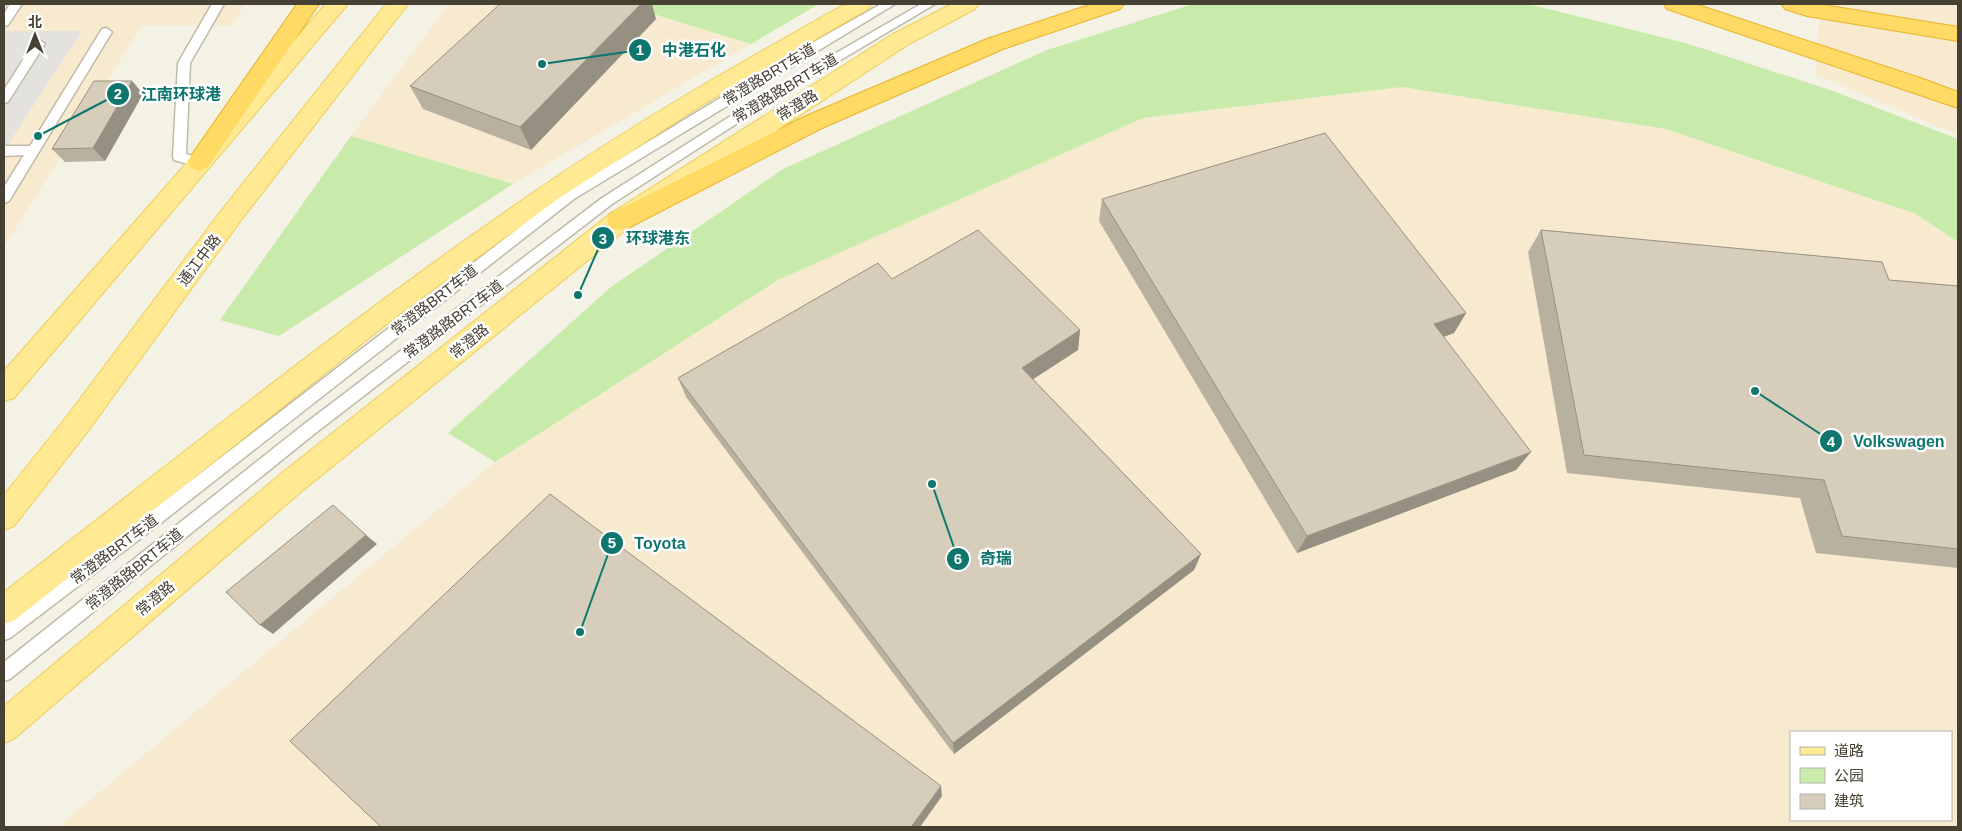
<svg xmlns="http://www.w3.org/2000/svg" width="1962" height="831" font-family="Arial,'Noto Sans SC',sans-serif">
	<rect width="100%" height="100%" fill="#f4f1e5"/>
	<g fill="#f7eacf" fill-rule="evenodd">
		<path d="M4 4H245L232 26 142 25 4 247Z"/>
		<path d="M449 4H621L751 44 513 184 351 136Z"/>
		<path d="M1821 4H1958V135L1816 74Z"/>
		<path d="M1402 87 1666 129 1916 214 1958 242V827H58L495 462 778 280 1143 118ZM1791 732H1951V820H1791Z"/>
	</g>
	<g fill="#c8ebab">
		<path d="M621 4H819L751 44Z"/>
		<path d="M1193 4H1528L1689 44 1833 91 1958 139V242L1916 214 1666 129 1402 87 1143 118 778 280 495 462 448 433 611 287 783 169 1047 50Z"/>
		<path d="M351 136 513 184 279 336 220 320Z"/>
	</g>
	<path fill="#e4e2de" d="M4 4H24L5 31H82L5 149Z"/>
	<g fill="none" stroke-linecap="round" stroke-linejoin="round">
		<defs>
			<g id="service">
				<path d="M10 4H22L8 25 4 26V14Z"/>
				<path d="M212 4H224L190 63 186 154 204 159 205 162 204 165 199 167 174 160 173 157 178 63Z"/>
				<path d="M881 4H895L574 199 157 526 10 638 4 640V622L145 516 564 193 789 56Z"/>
				<path d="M921 4H935L778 97 612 204 313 435 10 679 4 681V662L303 425 602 198 770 91Z"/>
				<path d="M106 28 112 32 9 201 4 203V187L24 155 4 156V146H30L102 29Z"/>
				<path d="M39 40 45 44 8 102 4 103V90L35 41Z"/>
			</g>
			<g id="primary">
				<path d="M326 4H348L14 398 4 401V371Z"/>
				<path d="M386 4H408L239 223 88 431 14 526 4 530V495L68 415 221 211Z"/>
				<path d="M845 4H872L868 9 702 105 558 199 402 312 15 620 4 624V592C181 455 355 314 540 188 639 120 742 62 845 4Z"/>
				<path d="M952 4H979L975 9 909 44 628 228 302 491 15 738 4 743V706L282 473 610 214 893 34Z"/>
			</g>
			<g id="motorway">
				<path d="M297 4H319L207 168 199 171 191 168 187 162 191 156Z"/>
				<path d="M1092 4H1124L1120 9 1003 49 822 128 628 228 619 230 610 228 607 221 610 214 806 116 987 39Z"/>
				<path d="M1664 4H1695L1923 79 1958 92V108L1667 9Z"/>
				<path d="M1781 4H1817L1958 27V41L1807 16 1785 9Z"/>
			</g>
		</defs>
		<use href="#service" stroke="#c0baa7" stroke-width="3"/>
		<use href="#primary" stroke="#ebce5c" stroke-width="2"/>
		<use href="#motorway" stroke="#e7b42c" stroke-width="2"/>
		<use href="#service" fill="#fff" fill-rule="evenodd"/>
		<use href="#primary" fill="#ffea93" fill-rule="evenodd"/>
		<use href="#motorway" fill="#ffda65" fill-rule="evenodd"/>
	</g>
	<g fill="#b8b1a0">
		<path d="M656 19 531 150 423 109 410 86Z"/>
		<path d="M132 81 143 94 105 161 65 162 52 149Z"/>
		<path d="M1102 199 1466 313 1454 333 1444 337 1516 470 1297 553 1099 221Z"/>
		<path d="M1541 230 1889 280 1958 286V568L1816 553 1800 498 1567 473 1528 252Z"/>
		<path d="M892 279 1080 330 1078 350 1033 379 1201 554 1194 570 954 754 686 397 678 378Z"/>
	</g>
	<g fill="#969082">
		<path d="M641 4H652L656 19 531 150 520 127Z"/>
		<path d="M132 81 143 94 105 161 93 148Z"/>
		<path d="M1466 313 1454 333 1422 344 1434 324Z"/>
		<path d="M1080 330 1078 350 1021 387 1022 368Z"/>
		<path d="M1531 452 1516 470 1297 553 1307 536Z"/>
		<path d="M366 535 377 544 273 634 260 625Z"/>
		<path d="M1201 554 1194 570 954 754 953 743Z"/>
		<path d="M941 786 942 796 920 827H911Z"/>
	</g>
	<g fill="#d6ceba" stroke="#969082">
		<path d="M500 4H641L520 127 410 86Z"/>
		<path d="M94 81H132L93 148 52 149Z"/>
		<path d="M1325 133 1466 313 1434 324 1531 452 1307 536 1102 199Z"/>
		<path d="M978 230 1080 330 1022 368 1201 554 953 743 678 378 878 263 892 279Z"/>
		<path d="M1541 230 1882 262 1889 280 1958 286V549L1842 536 1824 480 1584 455Z"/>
		<path d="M550 494 941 786 911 827H381L290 741Z"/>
		<path d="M333 505 366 535 260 625 226 592Z"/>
	</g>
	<g text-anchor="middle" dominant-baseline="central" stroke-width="5" stroke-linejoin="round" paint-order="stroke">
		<g font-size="15" fill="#474134" stroke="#fff">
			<text transform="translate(769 74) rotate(-31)">常澄路BRT车道</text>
			<text transform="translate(785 88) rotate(-31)">常澄路路BRT车道</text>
			<text transform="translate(797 105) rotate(-32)">常澄路</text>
			<text transform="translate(199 260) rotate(-53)">通江中路</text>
			<text transform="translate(434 300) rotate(-38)">常澄路BRT车道</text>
			<text transform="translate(453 319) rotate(-37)">常澄路路BRT车道</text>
			<text transform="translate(469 341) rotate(-39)">常澄路</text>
			<text transform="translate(114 549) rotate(-37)">常澄路BRT车道</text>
			<text transform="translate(134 569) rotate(-39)">常澄路路BRT车道</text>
			<text transform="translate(155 598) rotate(-40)">常澄路</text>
		</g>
	</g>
	<path fill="none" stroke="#0f766e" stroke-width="2" d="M542 64L640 50M38 136L118 94M578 295L603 238M1755 391L1831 441M580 632L612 543M932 484L958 559"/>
	<g fill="#0f766e" stroke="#fff" stroke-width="2">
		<circle cx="542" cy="64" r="5"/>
		<circle cx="38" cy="136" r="5"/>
		<circle cx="578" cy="295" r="5"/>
		<circle cx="1755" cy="391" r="5"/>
		<circle cx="580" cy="632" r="5"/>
		<circle cx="932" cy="484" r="5"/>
		<circle cx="640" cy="50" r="12"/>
		<circle cx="118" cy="94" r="12"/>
		<circle cx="603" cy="238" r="12"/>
		<circle cx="1831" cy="441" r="12"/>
		<circle cx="612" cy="543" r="12"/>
		<circle cx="958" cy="559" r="12"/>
	</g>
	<g font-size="15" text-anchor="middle" font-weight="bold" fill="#fff">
		<text x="640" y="55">1</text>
		<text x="118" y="99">2</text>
		<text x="603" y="244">3</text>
		<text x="1831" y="447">4</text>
		<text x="612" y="548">5</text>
		<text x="958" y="564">6</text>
	</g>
	<g font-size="16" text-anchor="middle" font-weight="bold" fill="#0f766e" stroke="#fff" stroke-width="5" stroke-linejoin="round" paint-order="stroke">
		<text x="694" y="56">中港石化</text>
		<text x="181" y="100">江南环球港</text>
		<text x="658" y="244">环球港东</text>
		<text x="1899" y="447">Volkswagen</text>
		<text x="660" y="549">Toyota</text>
		<text x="996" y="564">奇瑞</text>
	</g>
	<rect width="1962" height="831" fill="none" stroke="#474134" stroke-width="10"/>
	<rect x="1790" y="731" width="162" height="90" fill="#ffffff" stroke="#b5b3ae"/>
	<rect x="1800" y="747" width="25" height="8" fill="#ffea93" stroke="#b5b3ae"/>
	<text x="1834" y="756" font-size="15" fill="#474134">道路</text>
	<rect x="1800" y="768" width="25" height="15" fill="#c8ebab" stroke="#b5b3ae"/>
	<text x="1834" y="781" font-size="15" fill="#474134">公园</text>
	<rect x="1800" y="794" width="25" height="15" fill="#d6ceba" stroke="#b5b3ae"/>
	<text x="1834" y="806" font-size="15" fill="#474134">建筑</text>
	<g transform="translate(35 35)" stroke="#ffffff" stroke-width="4" paint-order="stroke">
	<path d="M0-4L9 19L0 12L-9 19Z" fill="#474134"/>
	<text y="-8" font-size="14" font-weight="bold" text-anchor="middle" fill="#474134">北</text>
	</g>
</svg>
